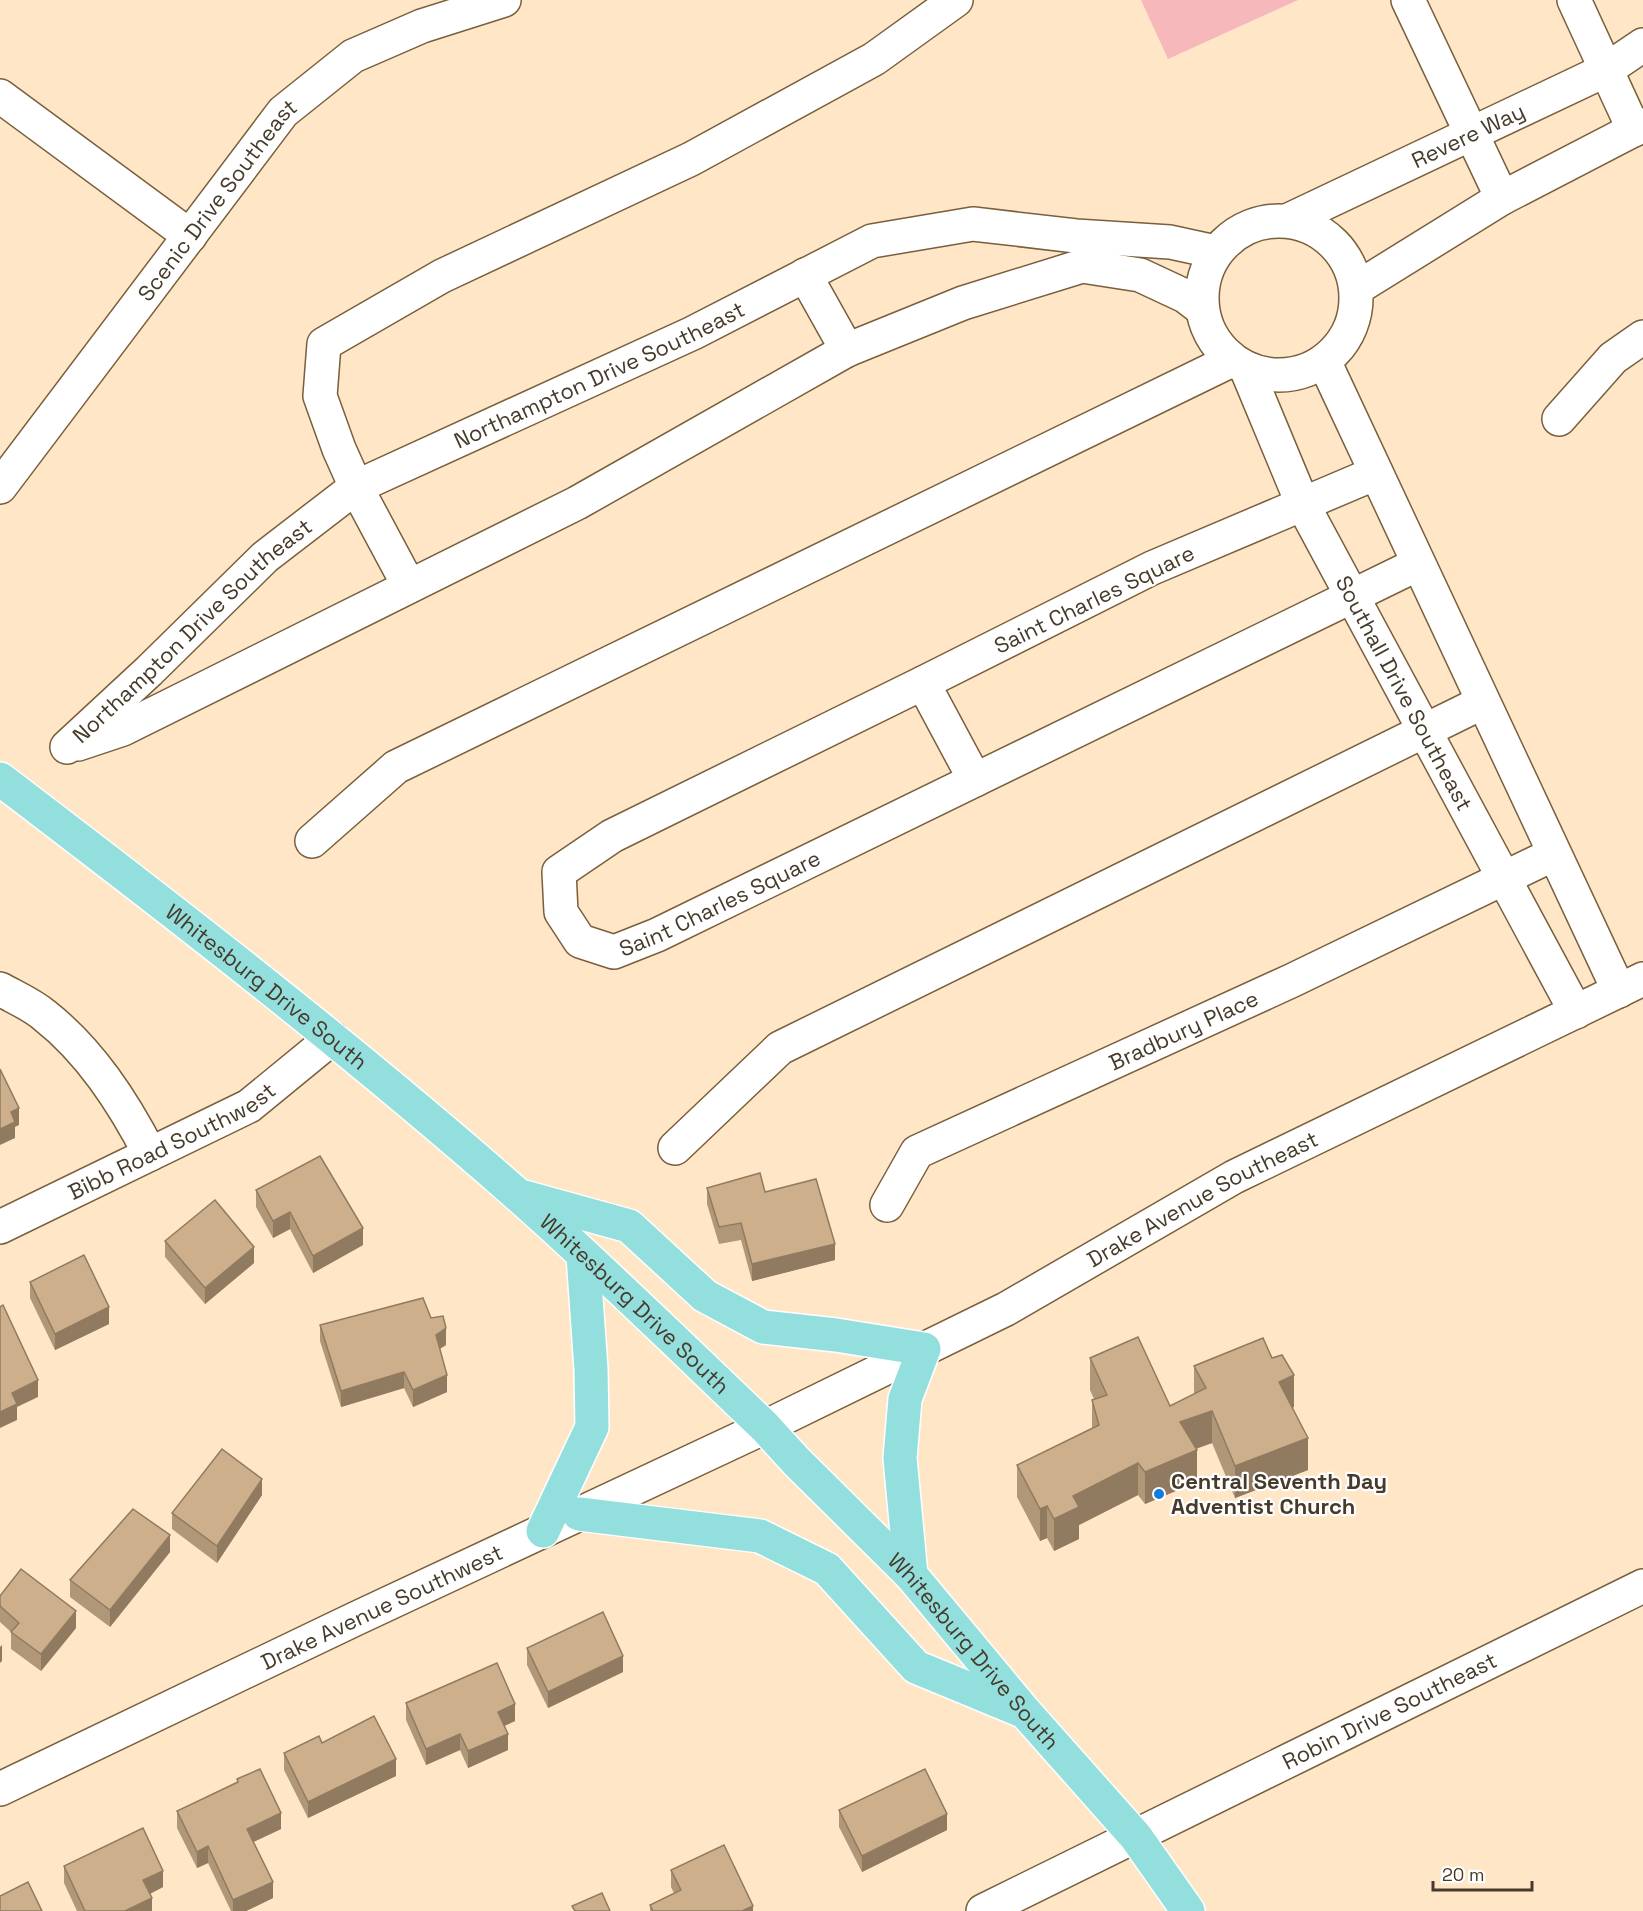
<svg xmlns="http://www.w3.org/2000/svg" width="1643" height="1911" font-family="'Space Grotesk',sans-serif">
	<rect width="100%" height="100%" fill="#fee6c7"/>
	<path fill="#f7b8bc" d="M1141 0H1298L1168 59Z"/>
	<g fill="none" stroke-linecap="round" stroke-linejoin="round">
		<defs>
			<g id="minor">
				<path d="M1408 0 1502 198"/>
				<path d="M1574 0 1634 130"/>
				<path d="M0 96 190 236"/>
				<path id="s1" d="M1289 220 1606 70 1643 45"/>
				<circle cx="1279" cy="298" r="77"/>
				<path d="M805 275 847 350"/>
				<path d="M1357 288 1502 198 1643 125"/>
				<path d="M1324 361 1619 991"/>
				<path id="s2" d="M1246 368 1303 505 1576 1012"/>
				<path d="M1559 419 1613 358 1643 337"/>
				<path id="s3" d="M1376 473 1152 568 923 683 612 836 559 872 561 912 580 941 614 952 657 935 1418 564"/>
				<path id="s4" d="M0 487 283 112 353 56 422 26 504 0"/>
				<path d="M409 586 356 487 339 449 320 396 324 344 442 276 691 159 874 59 956 0"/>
				<path d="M923 683 975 780"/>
				<path d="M78 744 123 729 577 503 847 350 963 303 1082 266 1140 275 1185 296 1202 309"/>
				<path id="s5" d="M67 747 149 671 265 557 356 487 693 333 872 241 973 224 1076 236 1170 242 1216 252"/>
				<path d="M312 841 396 767 1232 360"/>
				<path d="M0 989C14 997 31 1004 44 1015 90 1051 123 1102 150 1154"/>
				<path d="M675 1148 780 1048 1483 702"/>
				<path id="s6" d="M887 1205 917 1152 1293 980 1554 854"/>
				<path id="s7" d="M0 1227 249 1106 332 1038"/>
				<path id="s8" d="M0 1789 355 1619 765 1427 1006 1309 1234 1177 1643 979"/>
				<path id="s9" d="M983 1911C1204 1804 1422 1693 1643 1586"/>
			</g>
			<g id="major">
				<path id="s10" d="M0 779C176 913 352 1049 519 1196 603 1270 684 1350 765 1427L796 1461 911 1575 1025 1712 1136 1837 1188 1911"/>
				<path d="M524 1197 629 1226 705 1296 763 1327 836 1335 924 1349 905 1399 900 1458 911 1575"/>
				<path d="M579 1514 760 1536 827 1569 916 1667 1020 1710"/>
				<path d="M543 1531 592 1427 591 1369 583 1255"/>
			</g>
		</defs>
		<use href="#minor" stroke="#795f3c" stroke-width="36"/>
		<use href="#major" stroke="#fff" stroke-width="36"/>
		<use href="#minor" stroke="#fff" stroke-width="33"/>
		<use href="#major" stroke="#93dfde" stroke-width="33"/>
	</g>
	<g fill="#b09778">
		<path d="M707 1188 835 1260 752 1281 741 1240 719 1244 707 1204Z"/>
		<path d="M256 1190 363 1245 313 1273 290 1229 273 1238 256 1207Z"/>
		<path d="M165 1241 254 1263 205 1304 165 1257Z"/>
		<path d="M30 1282 109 1324 55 1350 30 1298Z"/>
		<path d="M431 1318 446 1345 440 1349 447 1392 413 1407 404 1388 341 1407 320 1341V1325Z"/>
		<path d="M1090 1358 1170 1406 1194 1395V1366L1294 1407 1292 1408 1308 1470 1235 1498 1212 1443 1196 1449 1197 1482 1145 1504 1138 1495 1079 1525V1539L1054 1551 1047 1538 1040 1541 1017 1497V1465L1092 1428V1400L1094 1399 1090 1390Z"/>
		<path d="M262 1495 217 1563 172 1529V1513Z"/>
		<path d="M170 1552 110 1627 70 1597V1580Z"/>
		<path d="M0 1596 76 1628 41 1671 11 1649V1632L0 1622Z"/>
		<path d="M527 1648 623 1672 548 1708 527 1665Z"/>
		<path d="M406 1703 515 1721 504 1726 508 1750 468 1768 460 1750 426 1765 406 1720Z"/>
		<path d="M284 1753 396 1776 308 1818 284 1770Z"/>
		<path d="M237 1779 281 1829 253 1842 273 1898 246 1911H231L208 1863 197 1868 177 1828V1811L237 1782Z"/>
		<path d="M839 1810 947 1830 862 1872 839 1827Z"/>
		<path d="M64 1866 163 1887 150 1894 152 1911H77L64 1883Z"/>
		<path d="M671 1870 753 1911H650V1905L674 1893 671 1887Z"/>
	</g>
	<g fill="#907b61">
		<path d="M19 1108V1125L15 1127V1138L0 1145V1129L11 1112Z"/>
		<path d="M290 1212V1229L273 1238V1221Z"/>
		<path d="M363 1228V1245L313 1273V1256Z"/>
		<path d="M835 1244V1260L752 1281V1264Z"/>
		<path d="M254 1247V1263L205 1304V1288Z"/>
		<path d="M109 1307V1324L55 1350V1334Z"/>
		<path d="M446 1328V1345L436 1351V1335Z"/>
		<path d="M404 1372V1388L341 1407V1391Z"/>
		<path d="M447 1375V1392L413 1407V1390Z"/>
		<path d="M1294 1375V1407L1279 1414V1382Z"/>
		<path d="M38 1380V1397L17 1407V1420L0 1428V1412L12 1393Z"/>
		<path d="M1212 1411V1443L1180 1454V1422Z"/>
		<path d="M1308 1438V1470L1235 1498V1466Z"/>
		<path d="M1197 1450V1482L1145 1504V1472Z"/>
		<path d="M1138 1463V1495L1079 1525V1539L1054 1551V1519L1073 1496Z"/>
		<path d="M262 1479V1495L217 1563V1546Z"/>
		<path d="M1047 1506V1538L1040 1541V1509Z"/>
		<path d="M170 1535V1552L110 1627V1610Z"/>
		<path d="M76 1611V1628L41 1671V1654Z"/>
		<path d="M2 1645V1661L0 1663V1647Z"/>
		<path d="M623 1656V1672L548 1708V1692Z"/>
		<path d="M515 1704V1721L498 1729V1712Z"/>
		<path d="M460 1734V1750L426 1765V1749Z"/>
		<path d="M508 1734V1750L468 1768V1751Z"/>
		<path d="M396 1759V1776L308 1818V1802Z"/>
		<path d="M281 1813V1829L247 1845V1829Z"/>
		<path d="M947 1814V1830L862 1872V1856Z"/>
		<path d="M208 1846V1863L197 1868V1852Z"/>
		<path d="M163 1871V1887L143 1897V1880Z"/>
		<path d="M273 1882V1898L246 1911H233V1900Z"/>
		<path d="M152 1898V1911H125Z"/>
		<path d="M753 1906V1911H742Z"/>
	</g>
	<g fill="#cdb08b" stroke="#907b61" stroke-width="1.5">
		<path d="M0 1069 19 1108 11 1112 15 1122 0 1129Z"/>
		<path d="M320 1156 363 1228 313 1256 290 1212 273 1221 256 1190Z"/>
		<path d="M760 1173 765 1192 816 1179 835 1244 752 1264 741 1223 719 1227 707 1188Z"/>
		<path d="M215 1200 254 1247 205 1288 165 1241Z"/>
		<path d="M84 1255 109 1307 55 1334 30 1282Z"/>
		<path d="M423 1298 431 1318 443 1316 446 1328 436 1335 447 1375 413 1390 404 1372 341 1391 320 1325Z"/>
		<path d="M3 1305 38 1380 12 1393 17 1404 0 1412V1307Z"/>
		<path d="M1138 1337 1170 1406 1206 1388 1194 1366 1263 1338 1272 1358 1282 1355 1294 1375 1279 1382 1308 1438 1235 1466 1212 1411 1180 1422 1197 1450 1145 1472 1138 1463 1073 1496 1079 1507 1054 1519 1047 1506 1040 1509 1017 1465 1099 1425 1092 1400 1107 1395 1090 1358Z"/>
		<path d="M222 1449 262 1479 217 1546 172 1513Z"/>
		<path d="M133 1509 170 1535 110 1610 70 1580Z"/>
		<path d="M21 1569 76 1611 41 1654 11 1632 19 1623 0 1606V1596Z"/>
		<path d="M603 1612 623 1656 548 1692 527 1648Z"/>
		<path d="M497 1663 515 1704 498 1712 508 1734 468 1751 460 1734 426 1749 406 1703Z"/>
		<path d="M374 1716 396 1759 308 1802 284 1753 319 1736 322 1743Z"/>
		<path d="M260 1769 281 1813 247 1829 273 1882 233 1900 208 1846 197 1852 177 1811 238 1782 237 1779Z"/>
		<path d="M925 1769 947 1814 862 1856 839 1810Z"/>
		<path d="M143 1828 163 1871 143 1880 152 1898 125 1911H85L64 1866Z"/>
		<path d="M724 1845 753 1906 742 1911H653L650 1905 681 1890 671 1870Z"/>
		<path d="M28 1882 42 1911H0V1896Z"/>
		<path d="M602 1893 610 1911H575L572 1906Z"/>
	</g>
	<circle fill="#0e7ae2" stroke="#fff" stroke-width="2" cx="1159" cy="1494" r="6"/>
	<g text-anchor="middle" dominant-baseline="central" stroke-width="4.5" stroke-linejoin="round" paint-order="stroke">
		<g font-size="22" fill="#463a2a" stroke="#fff">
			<text stroke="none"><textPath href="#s1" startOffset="198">Revere Way</textPath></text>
			<text stroke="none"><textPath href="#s4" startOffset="360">Scenic Drive Southeast</textPath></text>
			<text stroke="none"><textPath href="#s5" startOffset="657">Northampton Drive Southeast</textPath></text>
			<text transform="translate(1094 599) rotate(-26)">Saint Charles Square</text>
			<text stroke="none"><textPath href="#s5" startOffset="171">Northampton Drive Southeast</textPath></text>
			<text stroke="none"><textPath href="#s2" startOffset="362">Southall Drive Southeast</textPath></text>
			<text stroke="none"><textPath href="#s3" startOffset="1137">Saint Charles Square</textPath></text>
			<text stroke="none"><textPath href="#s10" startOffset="338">Whitesburg Drive South</textPath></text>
			<text stroke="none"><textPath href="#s6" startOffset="354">Bradbury Place</textPath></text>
			<text stroke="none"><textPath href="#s7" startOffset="192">Bibb Road Southwest</textPath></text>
			<text stroke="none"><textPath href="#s8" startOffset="1340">Drake Avenue Southeast</textPath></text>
			<text stroke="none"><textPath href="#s10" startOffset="824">Whitesburg Drive South</textPath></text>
			<text stroke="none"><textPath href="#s8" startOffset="423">Drake Avenue Southwest</textPath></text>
			<text stroke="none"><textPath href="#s10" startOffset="1310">Whitesburg Drive South</textPath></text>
			<text stroke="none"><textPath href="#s9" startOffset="453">Robin Drive Southeast</textPath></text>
		</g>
		<g font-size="22" font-weight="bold" fill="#463a2a" stroke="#fff" text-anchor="start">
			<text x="1171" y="1481">Central Seventh Day<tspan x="1171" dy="25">Adventist Church</tspan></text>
		</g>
	</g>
	<path d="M1433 1881v9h99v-9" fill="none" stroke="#463a2a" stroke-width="3"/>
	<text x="1442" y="1881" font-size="18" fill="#463a2a" stroke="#ffffff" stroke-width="4.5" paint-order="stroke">20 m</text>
</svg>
